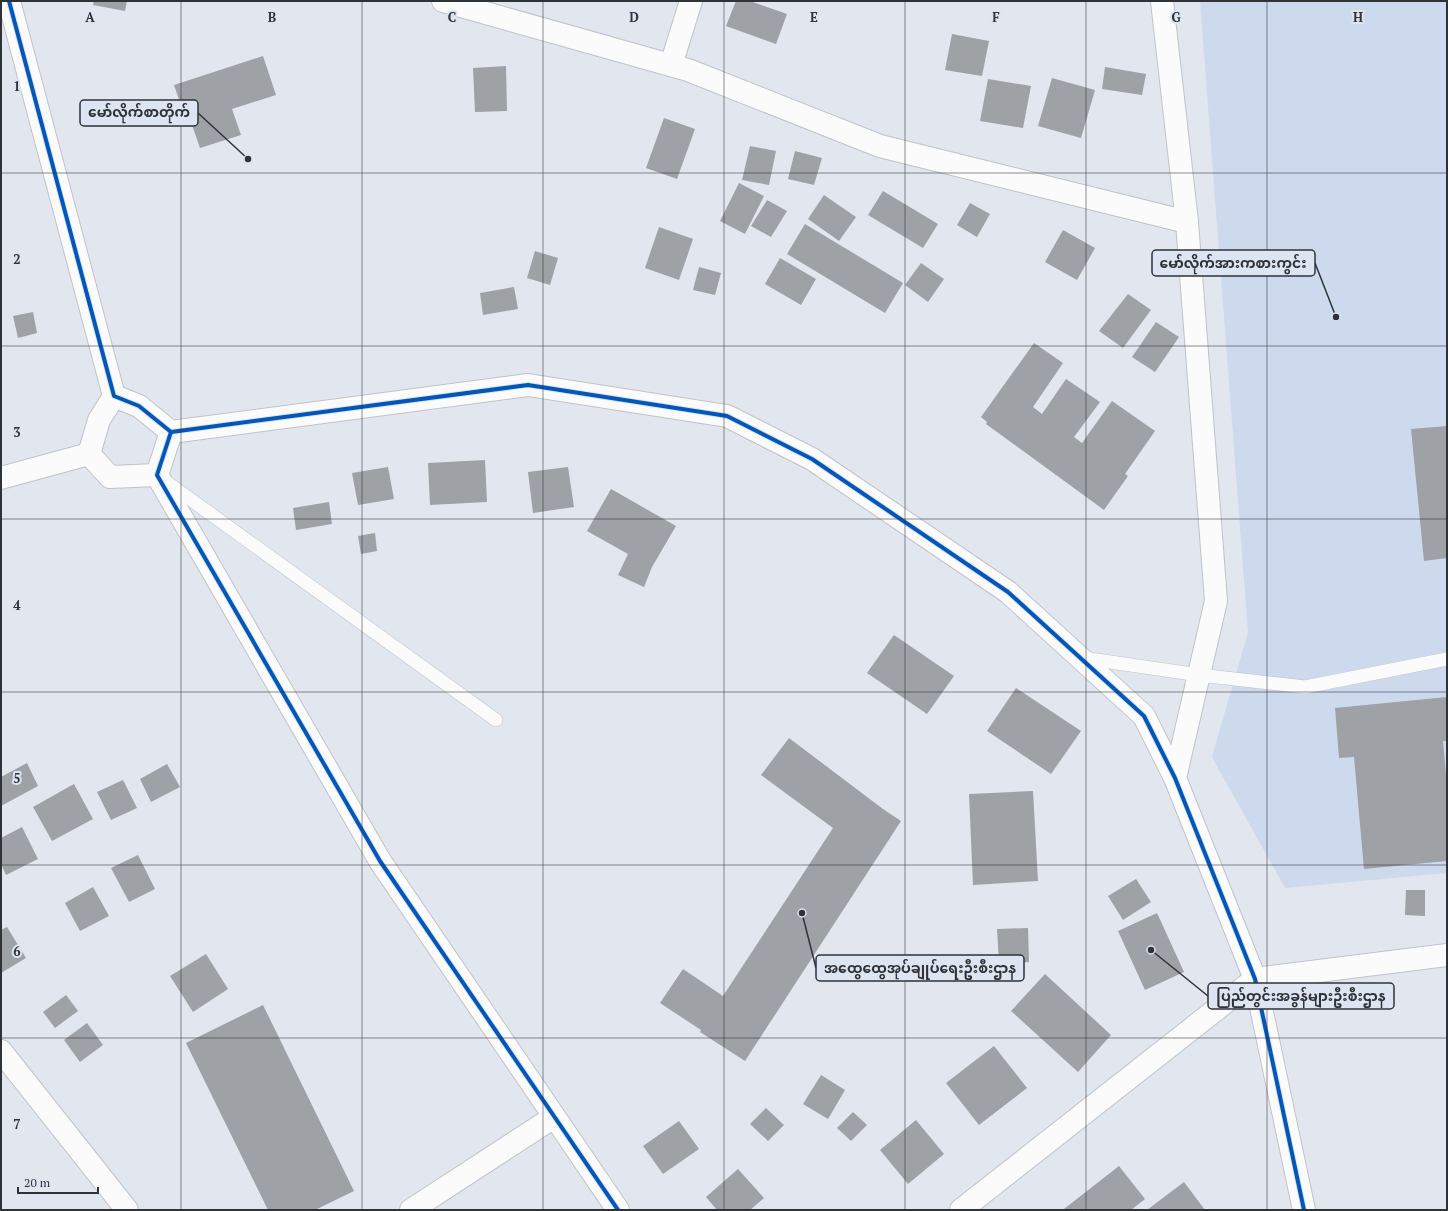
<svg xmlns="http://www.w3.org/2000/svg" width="1448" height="1211" font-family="'PT Serif','Noto Sans Myanmar',serif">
	<rect width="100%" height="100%" fill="#e2e6ee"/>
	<path fill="#cdd9ed" d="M1200 1H1447V873L1285 888 1212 757 1248 632Z"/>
	<g fill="#9ea1a6">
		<path d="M94 1H127L125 11 93 5Z"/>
		<path d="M736 1H750L787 14 776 44 726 26Z"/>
		<path d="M952 34 989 41 982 76 945 70Z"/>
		<path d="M263 56 276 95 232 109 241 135 200 148 191 122 187 123 174 85Z"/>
		<path d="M506 66 507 111 475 112 473 68Z"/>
		<path d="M1105 67 1146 74 1142 95 1102 89Z"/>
		<path d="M1052 78 1095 90 1081 138 1038 126Z"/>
		<path d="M988 79 1031 86 1023 128 980 121Z"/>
		<path d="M664 118 695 129 677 179 646 168Z"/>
		<path d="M750 146 776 151 769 185 742 180Z"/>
		<path d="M795 151 822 158 814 185 788 179Z"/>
		<path d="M739 183 764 196 745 234 720 221Z"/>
		<path d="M883 191 938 224 923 248 868 215Z"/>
		<path d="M824 195 856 217 839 241 808 219Z"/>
		<path d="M767 200 787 211 771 237 751 226Z"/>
		<path d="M970 203 990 214 977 237 957 225Z"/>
		<path d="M805 224 903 283 885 313 787 254Z"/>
		<path d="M659 227 693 239 679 280 645 268Z"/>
		<path d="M1063 230 1095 248 1077 280 1045 262Z"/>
		<path d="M535 251 558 258 550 285 527 278Z"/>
		<path d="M780 258 816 279 801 305 765 284Z"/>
		<path d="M921 263 944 279 928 302 905 285Z"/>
		<path d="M699 267 721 273 715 295 693 290Z"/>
		<path d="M514 287 518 309 483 315 480 293Z"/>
		<path d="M1128 294 1151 310 1123 348 1099 331Z"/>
		<path d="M33 312 37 333 18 338 13 316Z"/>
		<path d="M1156 322 1179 337 1155 372 1132 357Z"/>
		<path d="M1034 343 1063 363 1033 407 1042 414 1066 379 1100 402 1074 437 1082 443 1112 401 1155 431 1125 474 1128 476 1104 510 986 424 987 422 981 417Z"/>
		<path d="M1447 426V558L1424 561 1411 429Z"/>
		<path d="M485 460 487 502 430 505 428 463Z"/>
		<path d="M388 467 394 499 358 505 352 473Z"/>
		<path d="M568 467 574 507 533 513 528 472Z"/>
		<path d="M611 489 676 526 652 567 644 587 618 575 628 554 587 531Z"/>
		<path d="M329 502 332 524 296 530 293 508Z"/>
		<path d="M375 533 377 551 361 554 358 536Z"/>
		<path d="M894 635 954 676 927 714 867 673Z"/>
		<path d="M1016 688 1081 731 1051 774 987 731Z"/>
		<path d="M1447 697V741H1443L1447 786V861L1364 869 1354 757 1339 758 1335 708Z"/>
		<path d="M789 738 883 809 901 821 745 1061 700 1032 701 1030 660 1003 683 969 723 996 833 828 761 775Z"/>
		<path d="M27 763 38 786 1 806V777Z"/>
		<path d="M167 764 180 787 151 802 140 779Z"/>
		<path d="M123 780 137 808 111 820 97 792Z"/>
		<path d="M74 784 93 819 52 841 33 807Z"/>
		<path d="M1033 791 1038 881 973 885 969 794Z"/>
		<path d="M22 827 38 859 6 875 1 864V838Z"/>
		<path d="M138 855 155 889 129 902 111 868Z"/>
		<path d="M1136 879 1151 902 1123 920 1108 896Z"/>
		<path d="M93 887 109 916 80 931 65 903Z"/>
		<path d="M1406 890H1425V916L1405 915Z"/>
		<path d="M1157 913 1184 972 1145 990 1118 931Z"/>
		<path d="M7 927 26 958 1 973V930Z"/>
		<path d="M1028 928 1029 962 999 964 997 929Z"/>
		<path d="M206 954 228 989 193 1012 170 976Z"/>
		<path d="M1045 974 1111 1035 1078 1072 1011 1011Z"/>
		<path d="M66 995 78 1011 55 1028 43 1012Z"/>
		<path d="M263 1005 354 1191 315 1210H268L186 1043Z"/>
		<path d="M87 1023 103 1045 80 1062 64 1040Z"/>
		<path d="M994 1046 1027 1088 979 1125 946 1083Z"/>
		<path d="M821 1075 845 1090 828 1119 803 1104Z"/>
		<path d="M766 1108 784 1125 768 1141 750 1124Z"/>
		<path d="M853 1112 867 1125 851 1141 837 1128Z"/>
		<path d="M916 1120 944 1154 908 1184 880 1150Z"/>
		<path d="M679 1121 699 1149 663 1174 643 1146Z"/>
		<path d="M1119 1166 1145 1199 1131 1210H1065L1064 1209Z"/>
		<path d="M738 1169 764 1198 750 1210H717L706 1197Z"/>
		<path d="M1184 1182 1205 1210H1147Z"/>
	</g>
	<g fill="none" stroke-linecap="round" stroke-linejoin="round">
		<defs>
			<g id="lane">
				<path d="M165 481 496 720"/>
				<path d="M1083 658 1199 675 1305 687 1447 659"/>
			</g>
			<g id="street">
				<path d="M9 1 114 396 139 406 171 432 157 475 380 861 618 1210"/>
				<path d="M443 1 688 70 880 146 1187 222 1162 1"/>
				<path d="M671 65 691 1"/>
				<path d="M114 396 99 420 89 454 110 477 157 475"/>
				<path d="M171 432 528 385 727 416 812 459 1008 592 1144 716 1175 778 1255 979 1304 1210"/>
				<path d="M1 478 89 454"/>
				<path d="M1175 778 1216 601 1187 222"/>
				<path d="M1 1051 127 1210"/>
				<path d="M411 1210 554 1117"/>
				<path d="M961 1210 1255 979 1447 955"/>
			</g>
		</defs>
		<use href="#lane" stroke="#bfc3c9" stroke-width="14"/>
		<use href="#street" stroke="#bfc3c9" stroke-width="24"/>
		<use href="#lane" stroke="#fbfbfc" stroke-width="13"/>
		<use href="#street" stroke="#fbfbfc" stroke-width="22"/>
		<defs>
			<g id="cycleway">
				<path d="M9 1 114 396 139 406 171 432 157 475 380 861 618 1210"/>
				<path d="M171 432 528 385 727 416 812 459 1008 592 1144 716 1175 778 1255 979 1304 1210"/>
			</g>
		</defs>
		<use href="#cycleway" stroke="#dee5f2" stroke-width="6"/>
		<use href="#cycleway" stroke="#0057b8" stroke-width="4"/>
	</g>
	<path fill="none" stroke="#2f3237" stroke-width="1" stroke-opacity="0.55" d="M181 1V1210M362 1V1210M543 1V1210M724 1V1210M905 1V1210M1086 1V1210M1267 1V1210M1 173H1447M1 346H1447M1 519H1447M1 692H1447M1 865H1447M1 1038H1447"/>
	<g font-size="13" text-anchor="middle" font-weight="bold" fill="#2f3237" stroke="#dee5f2" stroke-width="4" stroke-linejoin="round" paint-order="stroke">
		<text x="90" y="22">A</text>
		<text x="272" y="22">B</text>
		<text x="452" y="22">C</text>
		<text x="634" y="22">D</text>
		<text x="814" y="22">E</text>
		<text x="996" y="22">F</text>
		<text x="1176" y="22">G</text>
		<text x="1358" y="22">H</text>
		<text x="17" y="91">1</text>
		<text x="17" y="264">2</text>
		<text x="17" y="437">3</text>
		<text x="17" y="610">4</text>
		<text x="17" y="783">5</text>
		<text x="17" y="956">6</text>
		<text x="17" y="1129">7</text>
	</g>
	<path fill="none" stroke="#2f3237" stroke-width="1.5" d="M248 159L198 113M1336 317L1315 263M802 913L816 968M1151 950L1208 996"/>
	<g fill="#2f3237" stroke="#dee5f2" stroke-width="1.5">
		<circle cx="248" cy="159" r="4"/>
		<circle cx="1336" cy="317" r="4"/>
		<circle cx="802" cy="913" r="4"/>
		<circle cx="1151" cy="950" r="4"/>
	</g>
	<g fill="#dee5f2" stroke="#2f3237" stroke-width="1.5">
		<rect x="80" y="100" width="118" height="26" rx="4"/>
		<rect x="1152" y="250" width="163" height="26" rx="4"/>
		<rect x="816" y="955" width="208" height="26" rx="4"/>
		<rect x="1208" y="983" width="186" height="26" rx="4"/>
	</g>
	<g font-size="14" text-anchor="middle" font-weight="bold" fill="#2f3237">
		<text x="139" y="117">မော်လိုက်စာတိုက်</text>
		<text x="1233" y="268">မော်လိုက်အားကစားကွင်း</text>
		<text x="920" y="973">အထွေထွေအုပ်ချုပ်ရေးဦးစီးဌာန</text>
		<text x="1301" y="1001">ပြည်တွင်းအခွန်များဦးစီးဌာန</text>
	</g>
	<rect width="1448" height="1211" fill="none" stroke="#2f3237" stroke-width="4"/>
	<path d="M18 1187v6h80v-6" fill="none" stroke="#2f3237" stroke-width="2"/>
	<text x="24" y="1187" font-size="12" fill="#2f3237" stroke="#dee5f2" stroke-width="3" paint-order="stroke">20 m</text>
</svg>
